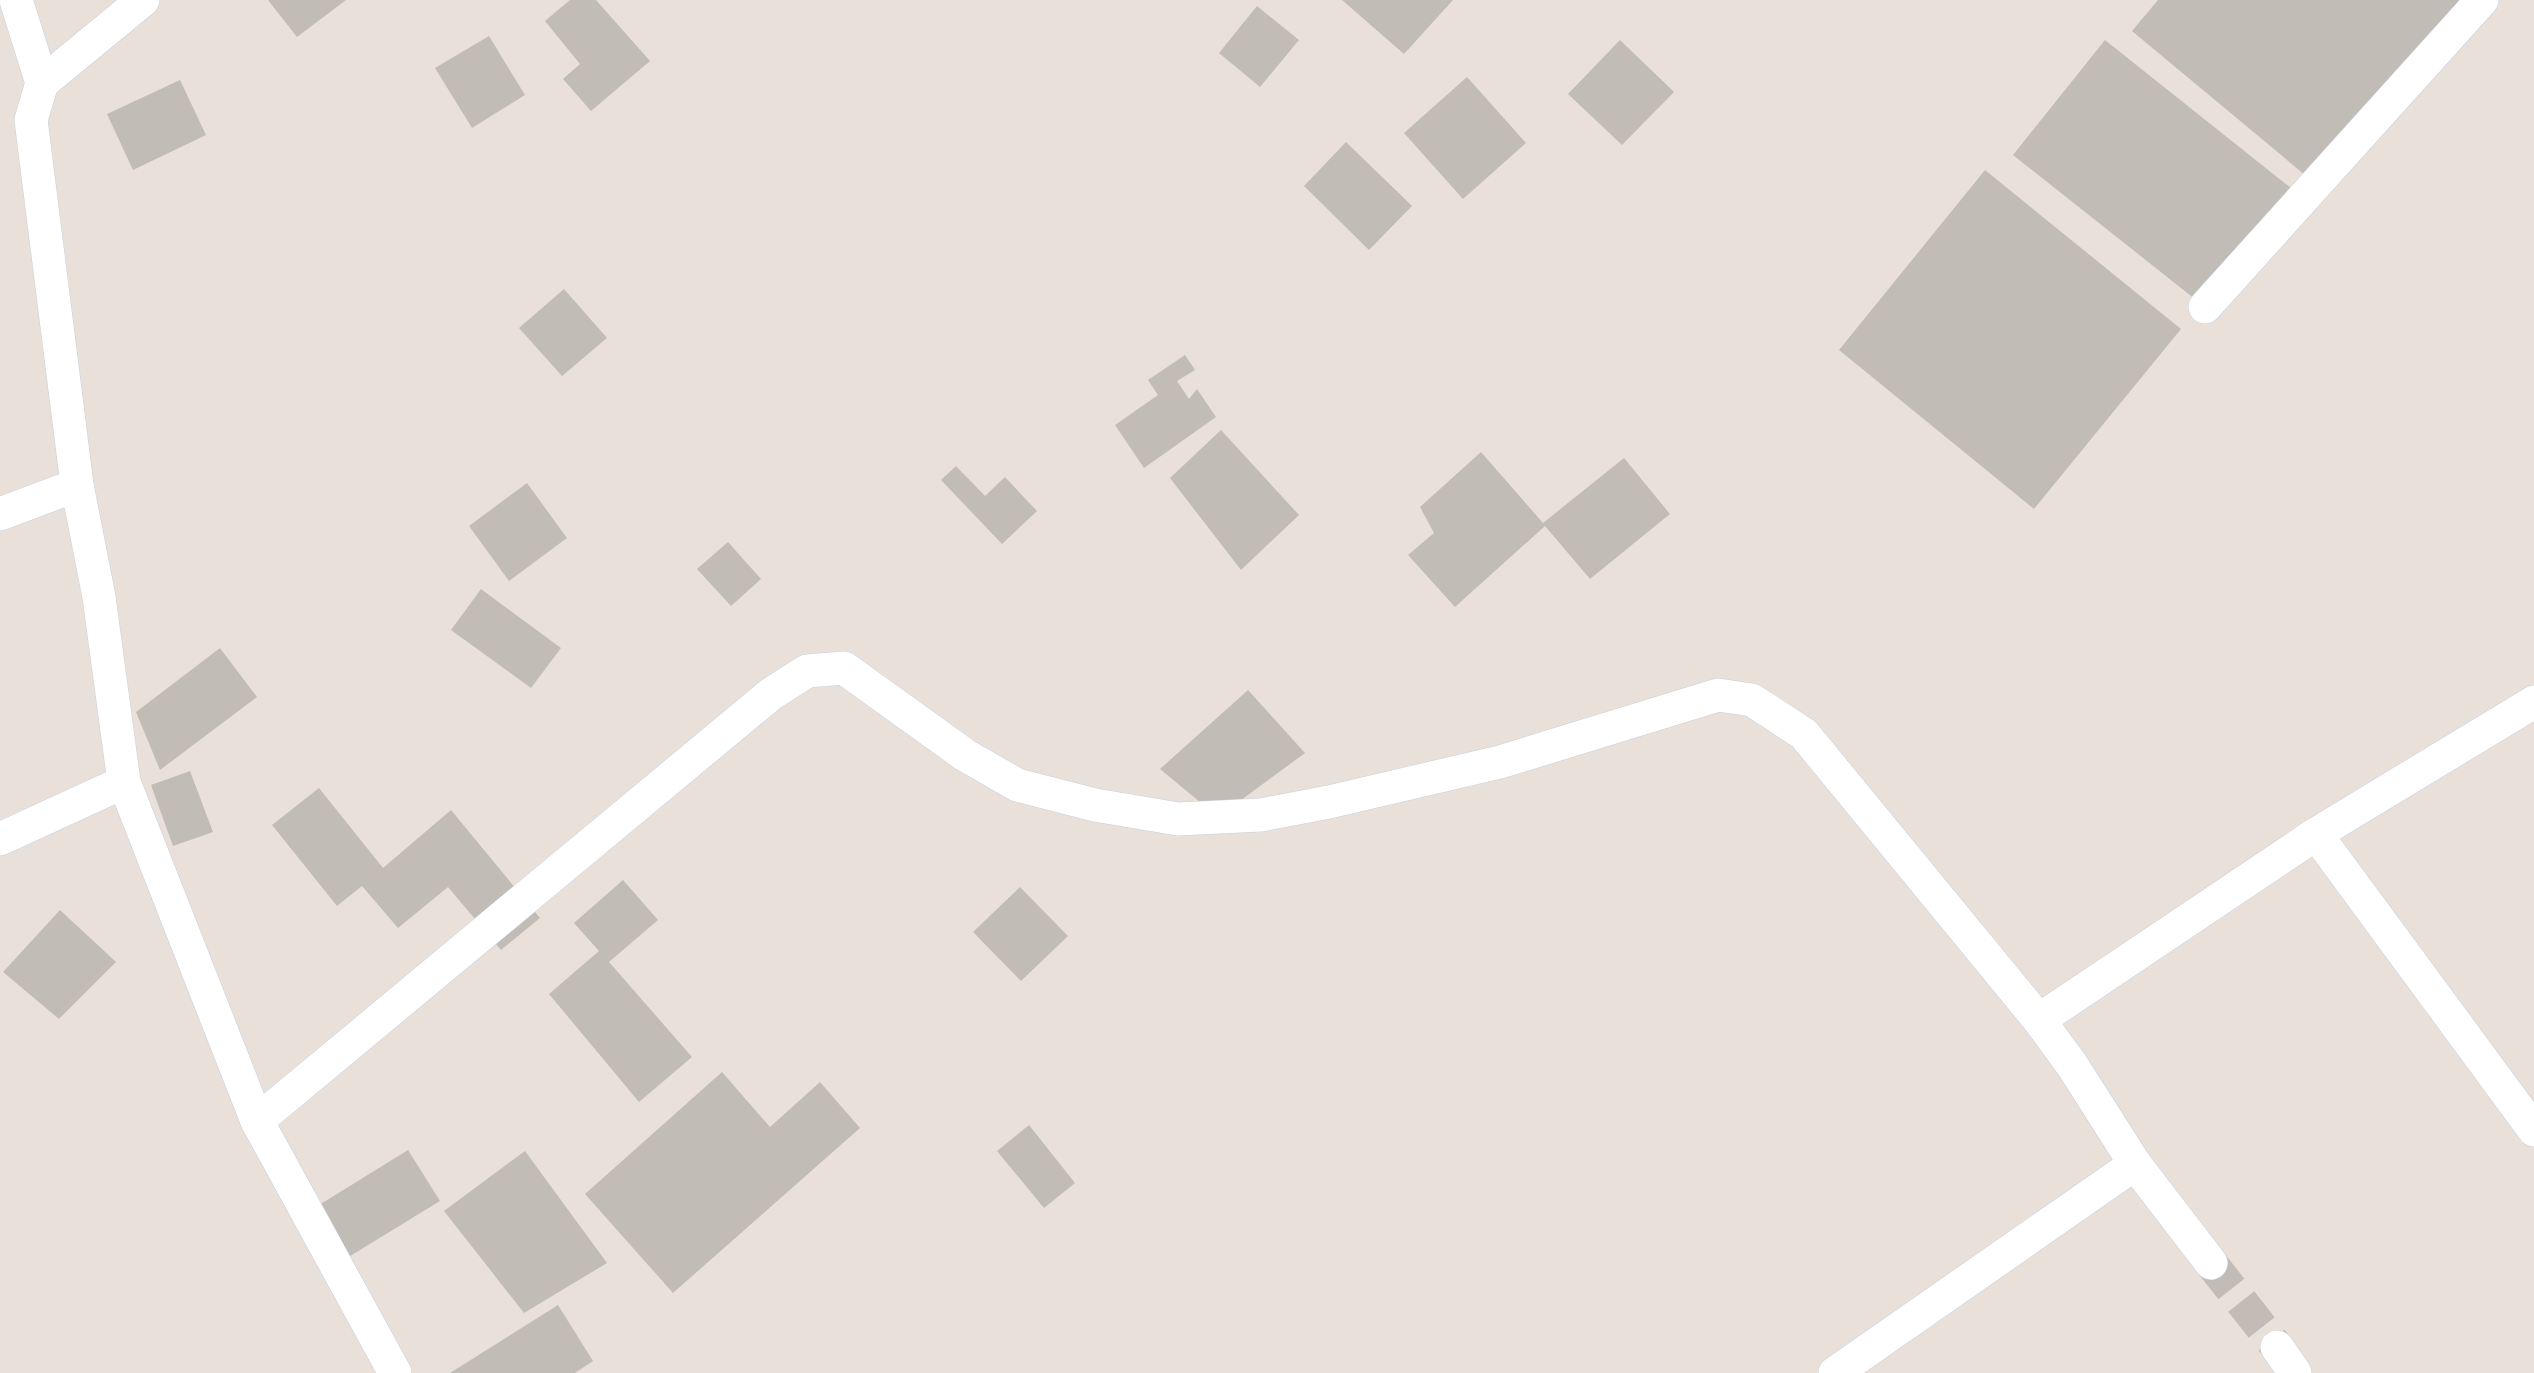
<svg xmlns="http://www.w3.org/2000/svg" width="2534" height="1373" font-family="'Noto Sans',sans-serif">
	<rect width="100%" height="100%" fill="#eae0da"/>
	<g fill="#c2bcb6">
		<path d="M268 0H346L297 37Z"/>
		<path d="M570 0H596L650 61 591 111 563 79 580 64 545 21Z"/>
		<path d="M1342 0H1453L1404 54Z"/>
		<path d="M2158 0H2472L2317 185 2132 31Z"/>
		<path d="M1257 6 1299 40 1260 87 1219 53Z"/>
		<path d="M489 36 525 95 472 128 435 68Z"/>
		<path d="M1620 40 1674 92 1622 145 1568 94Z"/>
		<path d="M2105 40 2296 192 2205 307 2013 155Z"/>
		<path d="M1467 77 1526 143 1463 199 1404 133Z"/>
		<path d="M180 80 206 135 133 170 107 114Z"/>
		<path d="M1346 142 1412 206 1369 250 1304 186Z"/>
		<path d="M1985 170 2181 329 2034 509 1839 350Z"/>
		<path d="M564 289 607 338 562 376 519 328Z"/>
		<path d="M1185 355 1195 370 1177 381 1189 399 1197 389 1216 417 1144 468 1115 425 1158 395 1148 380Z"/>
		<path d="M1221 430 1299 515 1241 570 1170 478Z"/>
		<path d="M1481 452 1543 523 1624 458 1670 514 1590 579 1545 526 1455 607 1408 555 1434 533 1420 507Z"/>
		<path d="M956 466 985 496 1005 477 1037 511 1002 544 941 480Z"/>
		<path d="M527 483 567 538 509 581 469 526Z"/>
		<path d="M728 542 761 579 731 606 697 569Z"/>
		<path d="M481 589 561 648 531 688 451 630Z"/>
		<path d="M220 648 257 697 160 770 136 712Z"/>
		<path d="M1248 690 1305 753 1218 817 1160 769Z"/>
		<path d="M190 771 213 832 173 846 151 785Z"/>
		<path d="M319 788 383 868 451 810 540 918 501 950 448 887 398 928 362 886 337 906 272 825Z"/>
		<path d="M623 880 658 920 609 962 692 1057 639 1102 549 994 599 951 574 923Z"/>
		<path d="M1020 887 1068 936 1021 981 973 932Z"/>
		<path d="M60 910 116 962 59 1019 3 972Z"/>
		<path d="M722 1072 770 1127 820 1082 860 1128 673 1293 585 1194Z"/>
		<path d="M1029 1125 1075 1183 1044 1208 997 1151Z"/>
		<path d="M408 1150 440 1201 342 1261 311 1210Z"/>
		<path d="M525 1151 607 1263 524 1313 444 1211Z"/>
		<path d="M558 1305 593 1361 575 1373H450Z"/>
	</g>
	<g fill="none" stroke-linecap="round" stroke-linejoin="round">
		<path stroke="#c3bbb6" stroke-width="33" stroke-dasharray="33 16" stroke-linecap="butt" d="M2211 1263 2277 1347"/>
		<defs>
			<g id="minor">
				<path d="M16 0 42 83 31 120 77 485 99 597 124 782 257 1121 395 1373"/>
				<path d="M42 83 143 0"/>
				<path d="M2205 307 2482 0"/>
				<path d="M0 514 77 485"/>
				<path d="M2316 834 2534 1130"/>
				<path d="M0 839 124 782"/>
				<path d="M2039 1020 2316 834 2534 702"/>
				<path d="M257 1121 771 694 807 671 844 668 965 755 1017 785 1095 805 1178 819 1261 815 1329 802 1500 762 1718 695 1752 700 1804 734 2039 1020 2072 1065 2135 1164 2211 1263"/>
				<path d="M2277 1347 2295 1373"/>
				<path d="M1835 1373 2135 1164"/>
			</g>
		</defs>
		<use href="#minor" stroke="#c8cfda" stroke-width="34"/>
		<use href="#minor" stroke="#fff" stroke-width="33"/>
	</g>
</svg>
